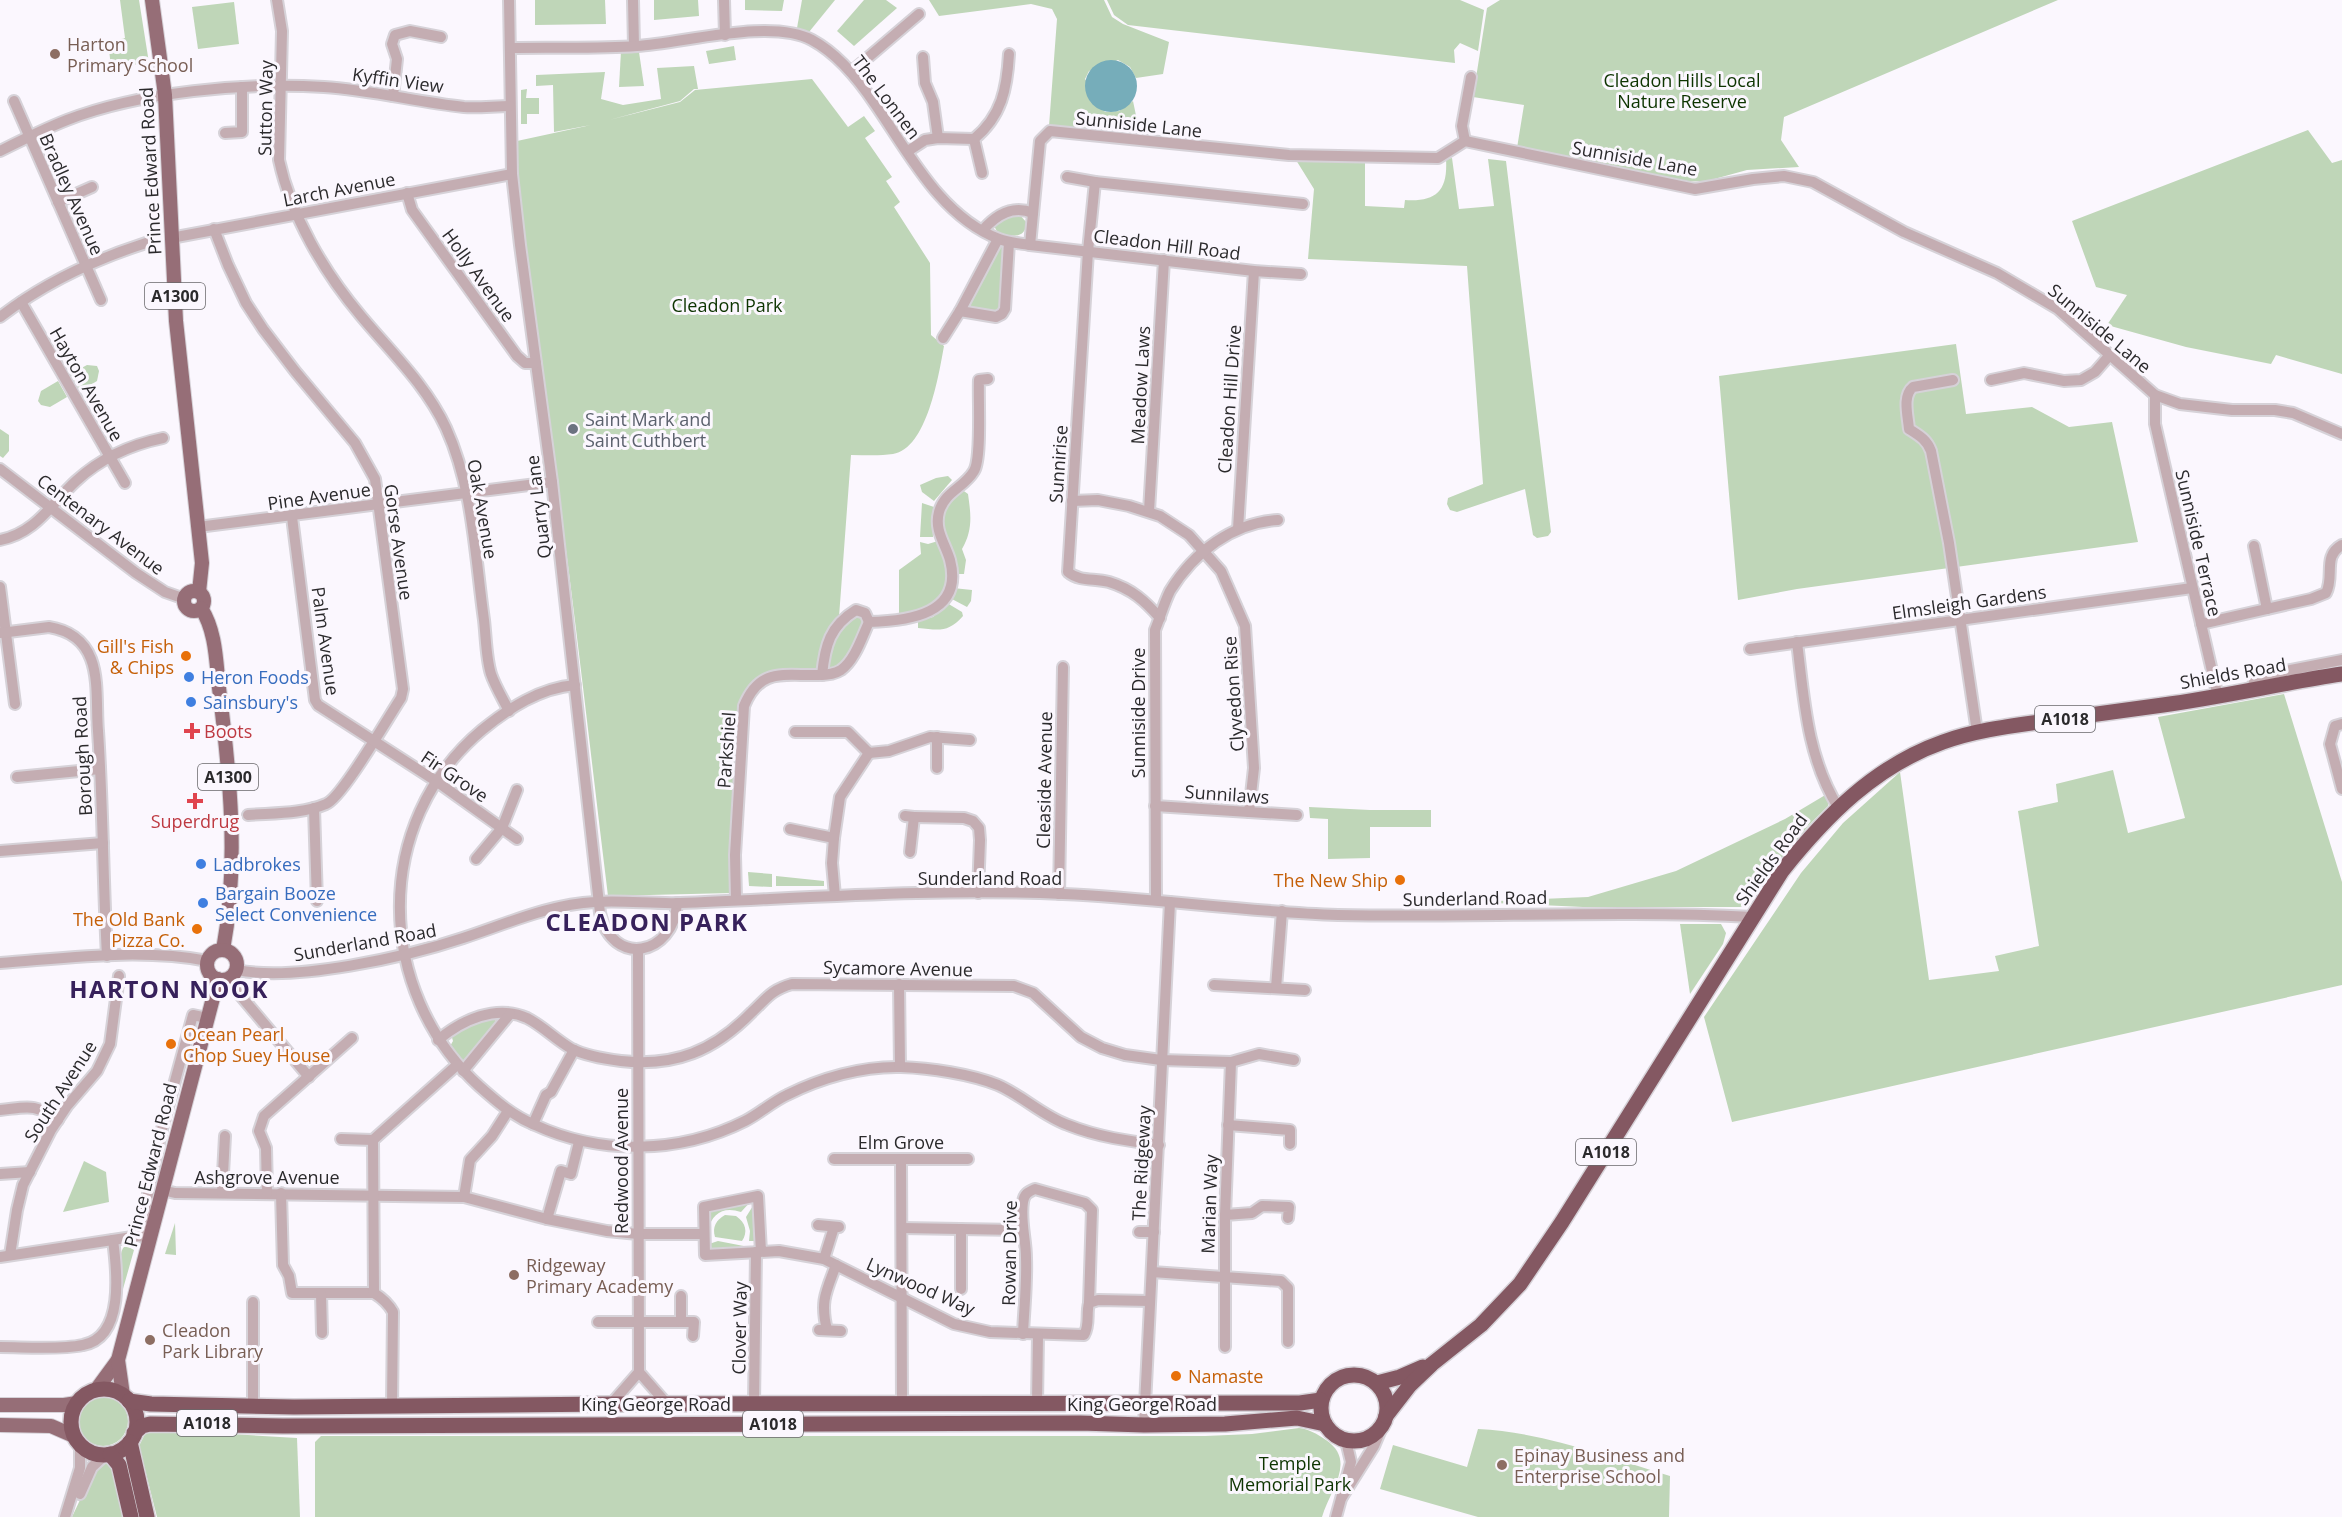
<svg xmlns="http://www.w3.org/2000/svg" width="2342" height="1517" font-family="'Open Sans',sans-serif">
	<rect width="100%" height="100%" fill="#fbf7fe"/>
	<g fill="#bfd6b8">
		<path d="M120 0H139L149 63 111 67 108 41 125 38Z"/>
		<path d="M535 0H605L606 24 535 25Z"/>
		<path d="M654 0H698L699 16 654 20Z"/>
		<path d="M745 0H784L782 11 745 10Z"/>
		<path d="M802 0H835L809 32 797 28Z"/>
		<path d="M864 0H886L897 8 854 46 837 31Z"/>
		<path d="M929 0H1104L1112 17 1123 24 1169 42 1163 74 1136 78 1130 67 1118 60 1089 71 1085 79 1105 112 1119 111 1133 101 1139 130 1049 126 1057 19 1052 9 1031 4 939 16Z"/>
		<path d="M1107 0H1460L1484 10 1478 51 1460 43 1454 50 1455 63 1128 25 1114 15Z"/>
		<path d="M1500 0H2058L1784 117 1781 140 1799 167 1747 170 1707 181 1675 182 1517 148 1524 105 1473 97 1487 8Z"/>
		<path d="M234 2 239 44 198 49 192 7Z"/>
		<path d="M734 46 736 60 709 64 706 51Z"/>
		<path d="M621 51 639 52 644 86 619 87Z"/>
		<path d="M694 66 698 89H694L680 101 609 120 680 102 695 90 812 79 848 127 864 116 875 131 865 138 892 177 886 181 900 202 894 207 930 263 931 335 944 346C939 374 927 449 893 454 880 456 865 455 851 455L839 617 828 633 819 671 792 670 747 692 732 893 608 896C591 758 576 620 557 482 542 369 516 255 517 141L591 125 554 132 553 85 536 86V75L605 72 601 99 623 105 661 99 657 68Z"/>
		<path d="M527 89 526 98H539V114H527V124H521V90Z"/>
		<path d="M2308 130 2332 163 2342 160V374L2276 355 2271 364 2186 347 2107 325 2127 295 2096 287 2072 221Z"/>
		<path d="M1452 158 1459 209 1494 206 1488 159 1506 161 1551 532 1548 536 1537 538 1533 535 1525 489 1457 512 1450 510 1447 504 1448 498 1483 484 1467 266 1308 259 1314 189 1296 160 1365 161V206L1404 208 1405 200C1436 202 1448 191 1446 159Z"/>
		<path d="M1019 214 1027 223C1024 240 1012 236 998 233L994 226 1005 218Z"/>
		<path d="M998 244 1004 248 999 311 973 308 968 303Z"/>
		<path d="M1956 344 1966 414 2032 407 2069 427 2112 422 2138 542 1797 589 1738 600 1719 376Z"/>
		<path d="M87 365 97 366 99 371 97 381 80 391 70 374Z"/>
		<path d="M58 381 67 397 50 407 41 405 38 401 41 391Z"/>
		<path d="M0 429 9 435V451L3 458 0 456Z"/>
		<path d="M948 476 952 480 934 501 922 492 920 485 936 478Z"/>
		<path d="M961 489 968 494C971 515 973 530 962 549L966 560 964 574H956L941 523 943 509Z"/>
		<path d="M922 503 934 507 932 515 933 537H920Z"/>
		<path d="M938 541C953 585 951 608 899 614V570L921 554 920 542 928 544Z"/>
		<path d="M953 588 972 590 971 601 967 607 950 598Z"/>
		<path d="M947 603 962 612 963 616C948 633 939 630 918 628V621L933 617Z"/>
		<path d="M855 613 866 621 849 657 838 668 825 670 833 637Z"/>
		<path d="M2284 694 2342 882V985L1732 1122 1704 1017 1801 873 1843 823 1900 772 1929 980 1999 971 1995 956 2039 946 2018 811 2058 802 2056 784 2113 770 2128 833 2185 818 2158 717Z"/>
		<path d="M1827 794 1829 801 1828 806 1808 826 1747 905 1740 907H1583L1474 902 1588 897 1676 871 1785 819Z"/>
		<path d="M1309 807 1370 810H1431V827H1370V858L1328 859V819L1310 818Z"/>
		<path d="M748 872 772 874V887L749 886Z"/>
		<path d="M776 876 824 881V886H776Z"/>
		<path d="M1680 924H1721L1726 933 1723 944 1690 994Z"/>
		<path d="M495 1016 496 1023 462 1066 449 1048 453 1041 451 1034 461 1027Z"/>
		<path d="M84 1161 106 1172 109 1202 63 1212Z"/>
		<path d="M752 1200 741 1212C724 1206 712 1213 708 1230L706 1209Z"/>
		<path d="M756 1201 757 1241H749L750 1231 746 1217Z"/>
		<path d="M725 1215 736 1216C746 1223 748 1232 742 1241L715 1237C712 1227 716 1220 725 1215Z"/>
		<path d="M175 1223 176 1255 165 1254Z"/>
		<path d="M718 1241 754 1248 712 1251 709 1244Z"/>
		<path d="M124 1247H129L134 1250 121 1296C122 1284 117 1254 124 1247Z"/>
		<circle cx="103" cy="1421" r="25"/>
		<path d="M1299 1428C1309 1429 1317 1434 1326 1440 1357 1461 1330 1490 1322 1517H315V1442L321 1436H1205L1252 1434Z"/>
		<path d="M1478 1429C1543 1432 1608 1457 1670 1476L1669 1517H1478L1380 1489 1393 1445 1467 1467Z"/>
		<path d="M164 1430 297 1438 300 1517H157L139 1446 146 1432Z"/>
		<path d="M102 1463H108L111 1467 123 1517H72L94 1470Z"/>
	</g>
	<circle fill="#76adba" cx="1111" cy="86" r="26"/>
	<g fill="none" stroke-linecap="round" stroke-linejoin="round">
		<defs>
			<g id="minor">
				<path d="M277 0 282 31 279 160C291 216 324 272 361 316 391 352 426 385 446 428 473 487 475 556 484 620 486 637 486 658 491 674 495 686 503 699 509 711"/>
				<path d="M509 0 512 174 520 245 552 482 600 913C612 968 674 956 677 903"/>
				<path d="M633 0 634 46"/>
				<path d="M724 0 725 35"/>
				<path d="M510 48C552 47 595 49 637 46 684 43 771 18 812 40 838 54 859 80 875 104 909 153 940 216 999 239 1009 243 1020 243 1030 245L1254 271 1301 274"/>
				<path d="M923 57 925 83 933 102 938 138"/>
				<path d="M851 72 919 14"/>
				<path d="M393 96 397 59 392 44 395 35 410 31 441 37"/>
				<path d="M14 101 101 300"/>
				<path d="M225 133 242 132V87"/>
				<path d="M974 139 982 173"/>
				<path d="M1465 141 1462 126 1471 77"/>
				<path d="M0 151C22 140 44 129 67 120 139 92 246 82 324 87 371 90 417 102 464 107 479 108 495 106 510 106"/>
				<path d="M908 151 925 140 938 138 974 139C1002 116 1007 88 1009 54"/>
				<path d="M1067 177 1095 182"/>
				<path d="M407 193 412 210 517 356 525 363H536"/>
				<path d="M58 202 92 187"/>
				<path d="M214 229 228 265 246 303 263 329 295 371 355 443 375 479 403 689 401 698C389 716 342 798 326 804 303 814 272 813 248 815"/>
				<path d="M983 230C997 214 1013 205 1033 213"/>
				<path d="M171 238 512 174"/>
				<path d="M998 239 960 311 996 317 1002 314 1005 309 1009 242"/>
				<path d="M1030 245 1040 141 1050 131 1289 155 1438 158 1465 141 1695 189 1753 179 1784 176 1813 182 1904 232 1997 273 2058 309 2155 395 2180 404 2232 410H2275L2293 413 2342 434"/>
				<path d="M21 302 125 483"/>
				<path d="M0 317C44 283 93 260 146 243"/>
				<path d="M943 338 960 311"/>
				<path d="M1953 380 1913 387C1902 396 1908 416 1909 429 1920 436 1927 440 1931 451L1949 543 1977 732"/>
				<path d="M1991 380 2024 373 2064 381 2081 380 2095 372 2109 356"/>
				<path d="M2155 395V424L2218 697"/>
				<path d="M0 469 136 573 165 592 185 599"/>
				<path d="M1072 501 1098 500 1129 506 1160 516 1189 535 1221 571 1245 626 1254 768 1249 812"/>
				<path d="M1149 511 1164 260"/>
				<path d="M292 517 315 700 318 705 436 781 517 839"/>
				<path d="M198 527 552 482"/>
				<path d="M1238 529 1254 271"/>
				<path d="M0 540C36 533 51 504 76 481 101 458 129 445 163 438"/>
				<path d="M2254 546 2267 609"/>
				<path d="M0 587 15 704"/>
				<path d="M1160 618C1145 601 1132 589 1109 582 1094 578 1080 582 1068 572L1088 251 1095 182 1303 204"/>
				<path d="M2201 624 2311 599 2326 593C2335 576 2322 556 2342 545"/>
				<path d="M0 633 49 627C68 630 84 640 91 659 99 680 96 709 98 731 103 806 103 881 107 956"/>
				<path d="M1797 642C1804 699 1807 757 1838 807"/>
				<path d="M1750 649 2192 588"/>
				<path d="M822 675C825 645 830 626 856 610L865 613 869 622"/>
				<path d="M575 685C540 688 509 708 482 730 371 823 375 991 479 1086 497 1102 513 1116 535 1125 600 1155 680 1154 745 1121 759 1114 772 1102 787 1095 821 1078 862 1066 901 1067 930 1068 971 1074 998 1085 1023 1096 1043 1116 1068 1125 1098 1137 1128 1141 1159 1145"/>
				<path d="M2252 690 2255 677 2342 660"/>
				<path d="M2342 724 2335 726 2330 744 2342 789"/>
				<path d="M795 732H848L869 753 889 751 930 737 970 740"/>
				<path d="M937 737V768"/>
				<path d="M17 777 100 769"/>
				<path d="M1155 806 1297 815"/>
				<path d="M314 808 317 901"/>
				<path d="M905 816 914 817 910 852"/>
				<path d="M914 817 964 818 973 821 979 828 980 840 978 893"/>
				<path d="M790 829 834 838 840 797 869 753"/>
				<path d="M834 838 832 863 835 896"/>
				<path d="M0 851 103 843"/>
				<path d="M476 859 502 828 517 790"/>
				<path d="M1059 894 1063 667"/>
				<path d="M736 899 735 855 744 706C760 667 784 676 818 675 825 675 835 674 841 670 855 660 862 637 869 622 909 621 964 614 950 560 945 543 934 530 939 512 945 491 964 488 974 471 982 458 978 398 979 380L988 379"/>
				<path d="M1156 900 1155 630C1160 618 1164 603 1170 591 1194 552 1232 523 1278 520"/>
				<path d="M0 963C69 958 140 948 208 961"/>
				<path d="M237 970C295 982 406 957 463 938 506 924 550 904 595 902 623 900 652 904 680 903 807 898 936 888 1063 894 1155 898 1246 912 1338 915 1476 918 1615 910 1753 917"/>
				<path d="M899 984 900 1067"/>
				<path d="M1214 985 1305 990"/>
				<path d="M1276 988 1282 911"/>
				<path d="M235 989 309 1077"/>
				<path d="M438 1040C462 1020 496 1004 527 1018 543 1026 556 1040 572 1049 586 1056 605 1059 621 1061 675 1067 714 1051 752 1012 767 998 771 990 792 984L1014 986 1033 993 1081 1037 1102 1048 1125 1055 1161 1060 1231 1062 1259 1054 1294 1060"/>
				<path d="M463 1071 510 1014"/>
				<path d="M0 1110C29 1107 33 1103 58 1120"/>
				<path d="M533 1124 546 1095 551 1092 574 1050"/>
				<path d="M1228 1125 1290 1130V1144"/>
				<path d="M341 1139 373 1140"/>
				<path d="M834 1159H968"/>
				<path d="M901 1159 902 1405"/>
				<path d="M0 1174 30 1172"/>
				<path d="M162 1190 175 1193 464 1197 547 1219 607 1231 638 1234H704"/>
				<path d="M222 1193 225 1136"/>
				<path d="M267 1193 266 1148 259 1131 264 1116 352 1038"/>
				<path d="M281 1193 283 1265 289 1276 292 1293H374C382 1298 388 1303 393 1312L392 1406"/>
				<path d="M464 1197 470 1160 492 1136 508 1111"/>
				<path d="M1225 1215 1252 1213 1262 1206 1289 1207 1288 1218"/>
				<path d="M547 1219 561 1171 571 1174 579 1142"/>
				<path d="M818 1225 839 1227"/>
				<path d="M902 1228 1023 1230"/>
				<path d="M961 1229V1289"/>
				<path d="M1139 1232H1154"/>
				<path d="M139 1236 162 1129 193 1015 207 1018"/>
				<path d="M761 1252 758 1196 704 1207 705 1255 779 1251 824 1259 954 1324 990 1332 1084 1335C1090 1325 1086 1314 1089 1303L1098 1300 1150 1301"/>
				<path d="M10 1255 17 1210 23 1185 51 1130 67 1106 97 1071 110 1044 119 976"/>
				<path d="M0 1257 139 1236 145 1237"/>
				<path d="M824 1259 834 1227"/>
				<path d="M1152 1272 1281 1281 1288 1288V1342"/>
				<path d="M321 1293 322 1333"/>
				<path d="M374 1293 373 1140 457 1065"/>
				<path d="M253 1302V1407"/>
				<path d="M598 1322H694L693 1336"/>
				<path d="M681 1322V1296"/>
				<path d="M819 1330 841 1331"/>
				<path d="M827 1330C820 1301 826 1292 836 1265"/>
				<path d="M1023 1334C1024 1309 1027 1284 1026 1258 1026 1239 1020 1221 1023 1202 1024 1194 1028 1192 1035 1189L1085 1203 1092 1210 1089 1303"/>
				<path d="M0 1347C24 1347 60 1350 83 1345 125 1337 117 1270 113 1240"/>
				<path d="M1225 1347V1215L1231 1062"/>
				<path d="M639 1372 667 1404"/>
				<path d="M611 1404 639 1372 638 949"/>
				<path d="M754 1404 756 1252"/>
				<path d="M1037 1404 1038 1335"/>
				<path d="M1144 1425 1170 902"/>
				<path d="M80 1494 92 1467 105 1455"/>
				<path d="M1342 1497 1374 1446 1382 1427"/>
				<path d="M65 1517 80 1468V1445"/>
				<path d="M1336 1517 1351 1462 1346 1441"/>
			</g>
			<g id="major">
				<path d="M152 0 165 95 176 321 202 563 199 592"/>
				<circle cx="194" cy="601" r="10"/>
				<path d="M201 608C216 631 216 661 219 688 230 774 239 864 223 950"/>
				<circle cx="222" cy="965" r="15"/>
				<path d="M96 1390 118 1360"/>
				<path d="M123 1395 118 1360 218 979"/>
				<path d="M0 1405H64L77 1403"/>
				<path d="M0 1425 51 1426 74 1436"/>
			</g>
			<g id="highway">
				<circle cx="1354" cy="1408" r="33"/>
				<path d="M1377 1383 1400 1377 1423 1367"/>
				<circle cx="104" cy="1422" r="33"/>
				<path d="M129 1401 151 1404 294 1407 611 1404 1300 1403 1321 1400"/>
				<path d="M1386 1416 1410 1385 1432 1364 1481 1325 1520 1284 1562 1222 1782 871C1826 816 1875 766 1943 742 1976 730 2011 726 2046 721 2085 716 2124 710 2163 705 2223 697 2282 683 2342 674"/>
				<path d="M134 1433 142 1426 150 1424 283 1426 1080 1423 1144 1425 1225 1424 1297 1418 1325 1424"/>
				<path d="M130 1442 147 1517"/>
				<path d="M110 1454 119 1465 131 1517"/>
			</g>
		</defs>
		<use href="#minor" stroke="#d6d2d8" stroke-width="14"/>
		<use href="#major" stroke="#d6d2d8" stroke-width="16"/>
		<use href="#highway" stroke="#d6d2d8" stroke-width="18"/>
		<use href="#minor" stroke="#c4adb2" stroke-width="10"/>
		<use href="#major" stroke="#966e77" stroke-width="14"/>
		<use href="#highway" stroke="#845862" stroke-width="15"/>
	</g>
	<g fill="#8d6e63" stroke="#fbf7fe" stroke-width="2">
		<circle cx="55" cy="54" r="6"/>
		<circle cx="514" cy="1275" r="6"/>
		<circle cx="150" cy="1340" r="6"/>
		<circle cx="1502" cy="1465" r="6"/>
	</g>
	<circle fill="#6b7280" stroke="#fbf7fe" stroke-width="2" cx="573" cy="429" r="6"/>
	<g fill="#e8710a" stroke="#fbf7fe" stroke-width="2">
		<circle cx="186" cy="656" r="6"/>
		<circle cx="1400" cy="880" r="6"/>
		<circle cx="197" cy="929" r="6"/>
		<circle cx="171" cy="1044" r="6"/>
		<circle cx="1176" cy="1376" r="6"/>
	</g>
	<g fill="#3f7fe0" stroke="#fbf7fe" stroke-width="2">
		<circle cx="189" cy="677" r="6"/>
		<circle cx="191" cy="702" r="6"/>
		<circle cx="201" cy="864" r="6"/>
		<circle cx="203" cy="903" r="6"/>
	</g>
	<g fill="#e0444e" stroke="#fbf7fe" stroke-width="2">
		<path d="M189 722h6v6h6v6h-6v6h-6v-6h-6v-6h6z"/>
		<path d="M192 792h6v6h6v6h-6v6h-6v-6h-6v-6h6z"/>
	</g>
	<g text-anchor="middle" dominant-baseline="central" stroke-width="6" stroke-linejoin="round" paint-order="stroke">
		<g fill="#fbf7fe" stroke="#69686b" stroke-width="1.5">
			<rect x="145" y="283" width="60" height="26" rx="4.5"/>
			<rect x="2035" y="706" width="60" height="26" rx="4.5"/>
			<rect x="198" y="764" width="60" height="26" rx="4.5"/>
			<rect x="1576" y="1139" width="60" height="26" rx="4.5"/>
			<rect x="177" y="1410" width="60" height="26" rx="4.5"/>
			<rect x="743" y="1411" width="60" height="26" rx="4.5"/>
		</g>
		<g font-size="16" font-weight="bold" fill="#2b2a2c">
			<text x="175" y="296">A1300</text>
			<text x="2065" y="719">A1018</text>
			<text x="228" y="777">A1300</text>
			<text x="1606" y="1152">A1018</text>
			<text x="207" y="1423">A1018</text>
			<text x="773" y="1424">A1018</text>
		</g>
		<g font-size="18" fill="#785e54" stroke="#fbf7fe" text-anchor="start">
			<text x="67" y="44">Harton<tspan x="67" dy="21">Primary School</tspan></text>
			<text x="526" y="1265">Ridgeway<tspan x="526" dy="21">Primary Academy</tspan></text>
			<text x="162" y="1330">Cleadon<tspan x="162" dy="21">Park Library</tspan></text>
			<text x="1514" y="1455">Epinay Business and<tspan x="1514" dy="21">Enterprise School</tspan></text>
		</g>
		<g font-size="18" fill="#2b2a2c" stroke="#fbf7fe">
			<text transform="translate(398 80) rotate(8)">Kyffin View</text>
			<text transform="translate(887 97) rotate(53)">The Lonnen</text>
			<text transform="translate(265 108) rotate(-89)">Sutton Way</text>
			<text transform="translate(1139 124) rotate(6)">Sunniside Lane</text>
			<text transform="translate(1635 158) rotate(10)">Sunniside Lane</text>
			<text transform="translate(150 171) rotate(-93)">Prince Edward Road</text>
			<text transform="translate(339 189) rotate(-11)">Larch Avenue</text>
			<text transform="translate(72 194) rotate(66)">Bradley Avenue</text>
			<text transform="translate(1167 244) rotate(7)">Cleadon Hill Road</text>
			<text transform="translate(479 275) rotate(54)">Holly Avenue</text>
			<text transform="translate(2100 328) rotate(40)">Sunniside Lane</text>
			<text transform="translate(87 384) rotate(60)">Hayton Avenue</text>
			<text transform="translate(1140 385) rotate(-87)">Meadow Laws</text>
			<text transform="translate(1229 399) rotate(-86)">Cleadon Hill Drive</text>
			<text transform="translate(1058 464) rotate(-86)">Sunnirise</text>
			<text transform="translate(319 496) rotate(-8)">Pine Avenue</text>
			<text transform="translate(538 507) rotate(-97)">Quarry Lane</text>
			<text transform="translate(483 509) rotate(80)">Oak Avenue</text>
			<text transform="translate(101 524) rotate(37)">Centenary Avenue</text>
			<text transform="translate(399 542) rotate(82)">Gorse Avenue</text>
			<text transform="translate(2199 543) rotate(77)">Sunniside Terrace</text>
			<text transform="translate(1969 602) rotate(-8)">Elmsleigh Gardens</text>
			<text transform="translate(326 641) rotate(82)">Palm Avenue</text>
			<text transform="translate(2233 673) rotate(-10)">Shields Road</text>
			<text transform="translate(1233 694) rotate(-94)">Clyvedon Rise</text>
			<text transform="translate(1138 713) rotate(-90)">Sunniside Drive</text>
			<text transform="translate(726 750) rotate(-86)">Parkshiel</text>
			<text transform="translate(82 756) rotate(-93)">Borough Road</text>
			<text transform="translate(455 776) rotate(34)">Fir Grove</text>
			<text transform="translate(1044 780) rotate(-89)">Cleaside Avenue</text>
			<text transform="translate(1227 794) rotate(4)">Sunnilaws</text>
			<text transform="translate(1771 859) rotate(-54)">Shields Road</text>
			<text x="990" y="878">Sunderland Road</text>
			<text transform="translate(1475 898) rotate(-1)">Sunderland Road</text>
			<text transform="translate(365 942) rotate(-10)">Sunderland Road</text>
			<text transform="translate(898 968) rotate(1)">Sycamore Avenue</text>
			<text transform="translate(60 1091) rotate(-57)">South Avenue</text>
			<text x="901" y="1142">Elm Grove</text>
			<text transform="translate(621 1161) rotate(-90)">Redwood Avenue</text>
			<text transform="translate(1141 1163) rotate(-87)">The Ridgeway</text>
			<text transform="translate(150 1165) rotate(-76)">Prince Edward Road</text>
			<text x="267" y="1177">Ashgrove Avenue</text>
			<text transform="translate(1209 1204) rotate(-88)">Marian Way</text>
			<text transform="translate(1009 1253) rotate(-89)">Rowan Drive</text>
			<text transform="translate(921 1286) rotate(24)">Lynwood Way</text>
			<text transform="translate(739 1328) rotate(-89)">Clover Way</text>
			<text x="656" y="1404">King George Road</text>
			<text x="1142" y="1404">King George Road</text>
		</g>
		<g font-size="18" fill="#0d3400" stroke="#fbf7fe">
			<text x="1682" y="80">Cleadon Hills Local<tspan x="1682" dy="21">Nature Reserve</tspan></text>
			<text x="727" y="305">Cleadon Park</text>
			<text x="1290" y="1463">Temple<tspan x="1290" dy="21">Memorial Park</tspan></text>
		</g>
		<g font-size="18" fill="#5b616d" stroke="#fbf7fe" text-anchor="start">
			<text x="585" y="419">Saint Mark and<tspan x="585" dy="21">Saint Cuthbert</tspan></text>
		</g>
		<g font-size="18" fill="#c56008" stroke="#fbf7fe" text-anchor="end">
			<text x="174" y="646">Gill's Fish<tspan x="174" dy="21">&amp; Chips</tspan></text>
			<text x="1388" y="880">The New Ship</text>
			<text x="185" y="919">The Old Bank<tspan x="185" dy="21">Pizza Co.</tspan></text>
			<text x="183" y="1034" text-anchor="start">Ocean Pearl<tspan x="183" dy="21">Chop Suey House</tspan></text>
			<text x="1188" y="1376" text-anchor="start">Namaste</text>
		</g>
		<g font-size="18" fill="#366cbe" stroke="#fbf7fe" text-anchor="start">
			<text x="201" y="677">Heron Foods</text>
			<text x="203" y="702">Sainsbury's</text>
			<text x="213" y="864">Ladbrokes</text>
			<text x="215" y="893">Bargain Booze<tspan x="215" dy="21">Select Convenience</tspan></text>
		</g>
		<g font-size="18" fill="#be3a42" stroke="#fbf7fe" text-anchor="start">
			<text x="204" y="731">Boots</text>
			<text x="195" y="821" text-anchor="middle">Superdrug</text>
		</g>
		<g font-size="24" font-weight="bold" letter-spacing="1.5" fill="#37215b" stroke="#fbf7fe">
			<text x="647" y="921">CLEADON PARK</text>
			<text x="169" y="988">HARTON NOOK</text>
		</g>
	</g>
</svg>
